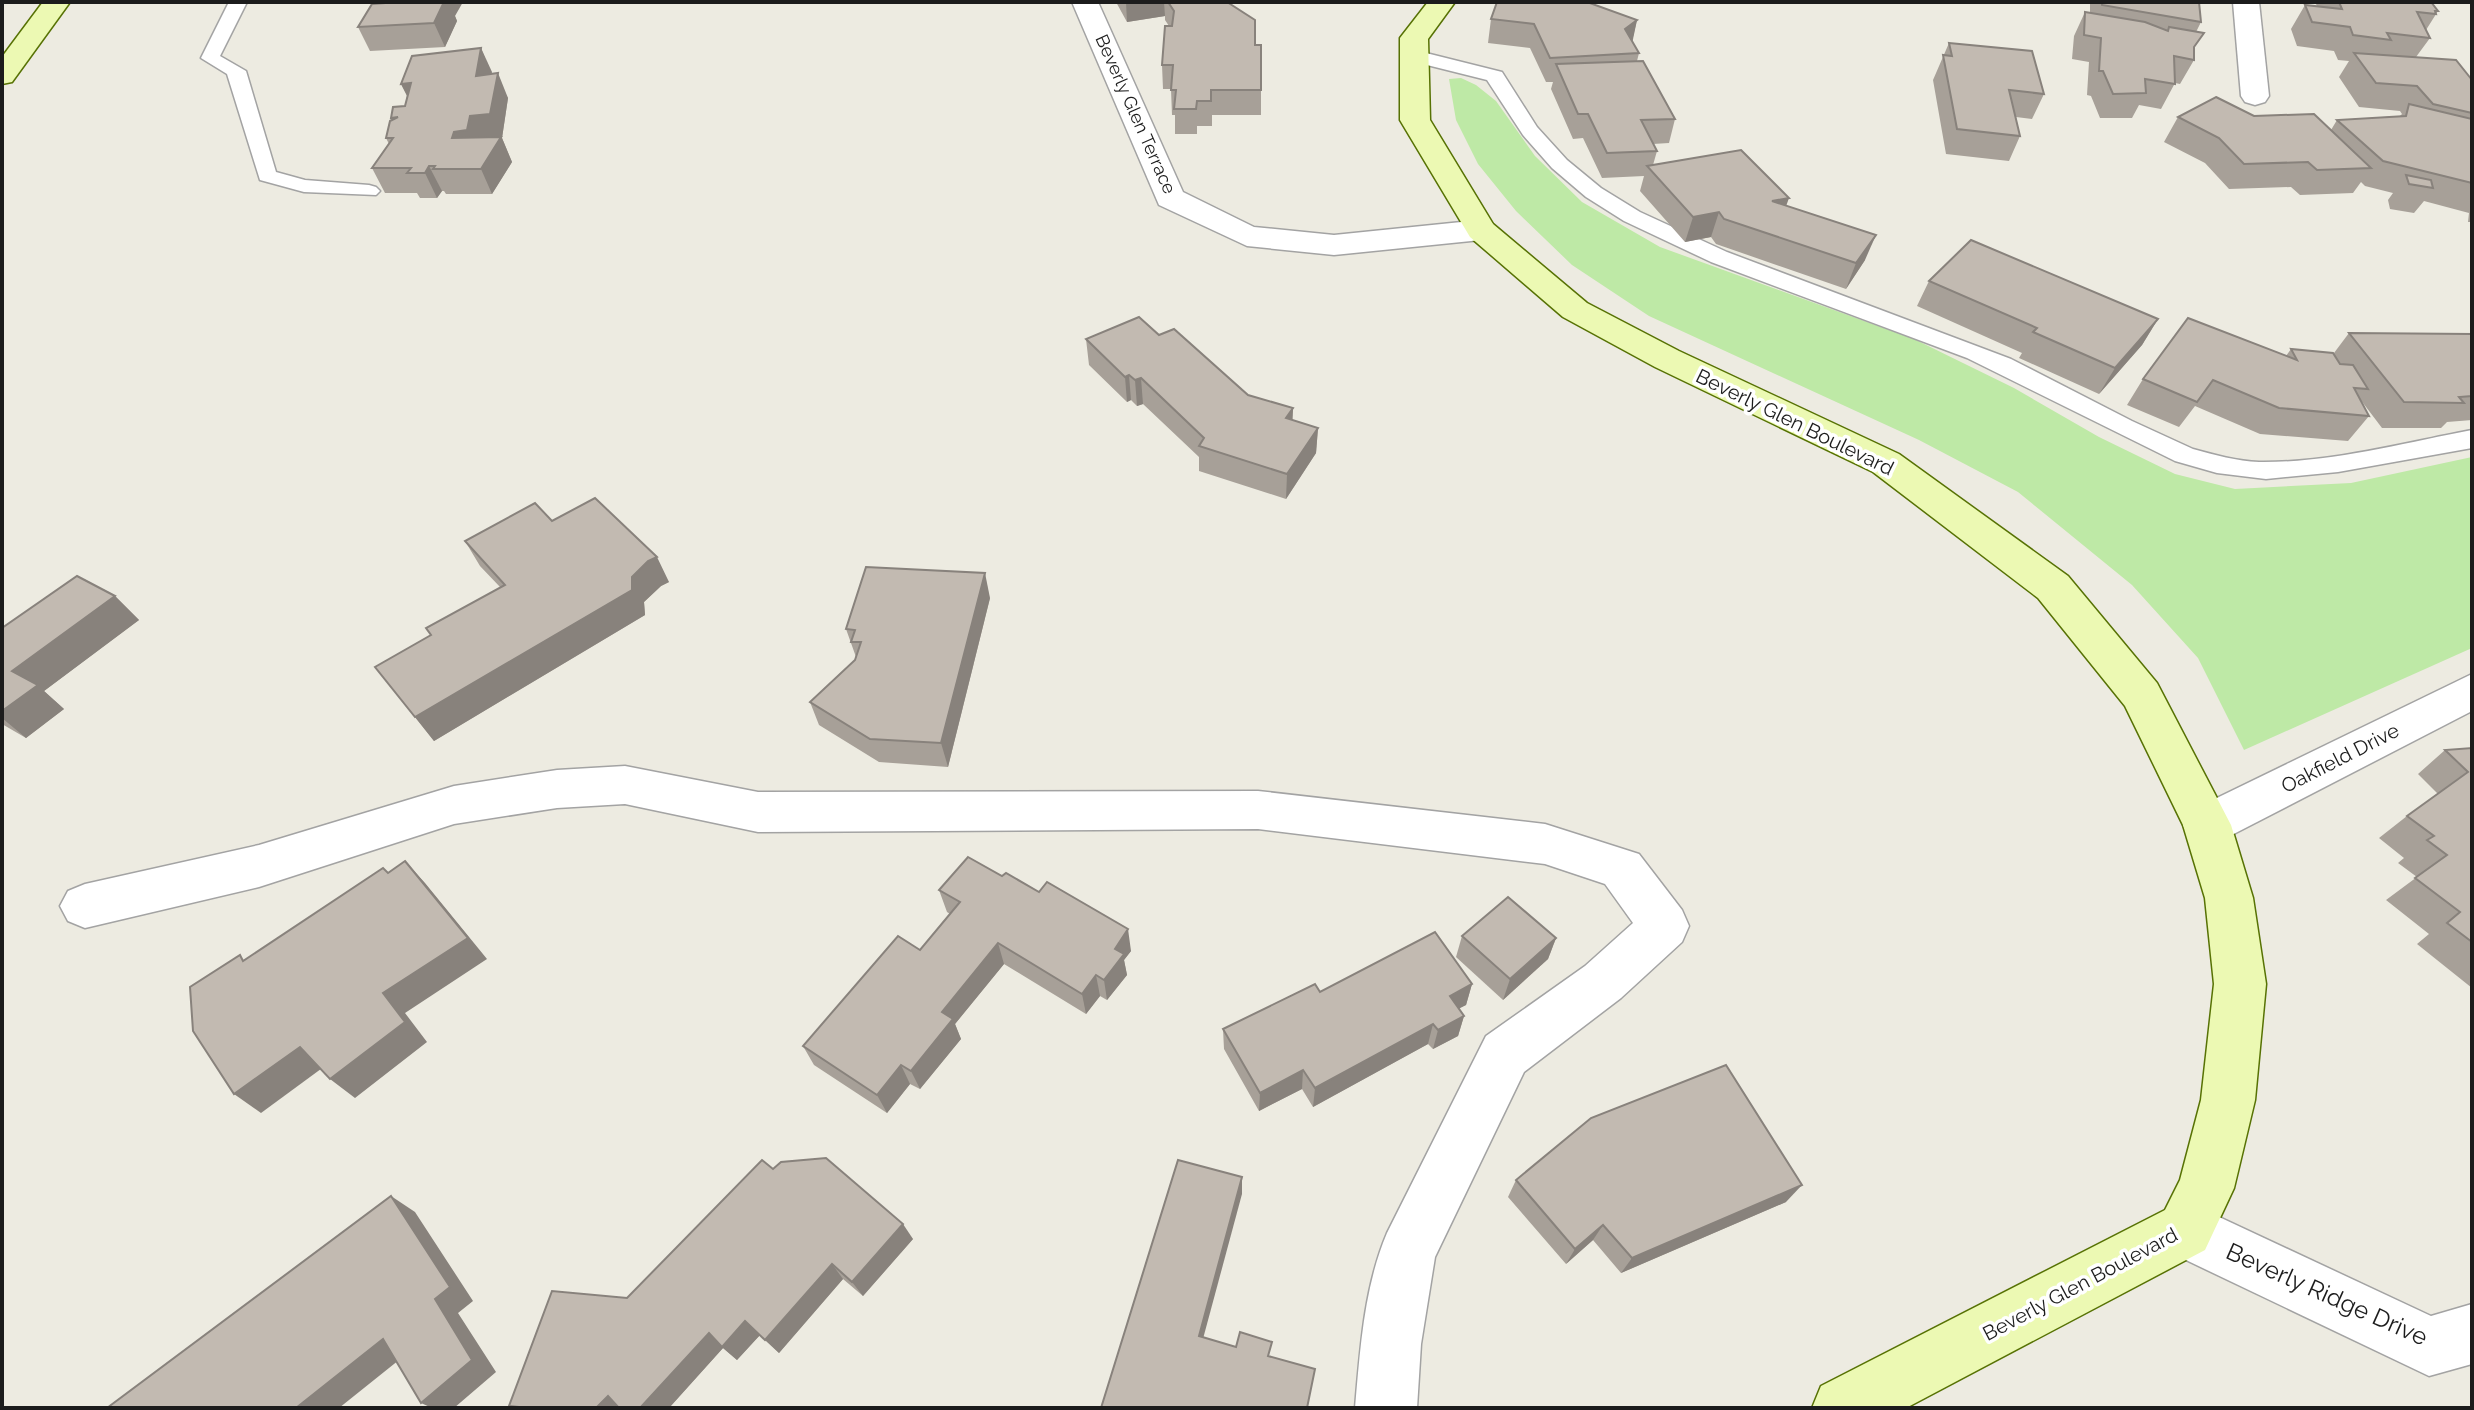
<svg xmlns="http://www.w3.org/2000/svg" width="2474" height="1410" font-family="Raleway,sans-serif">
	<rect width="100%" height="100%" fill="#edebe1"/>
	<path fill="#bee9a6" d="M1461 78 1476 85 1496 101 1535 156 1582 202 1660 247 1914 339 2014 388 2099 437 2175 474 2235 489 2351 483 2472 457V648L2244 750 2198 658 2132 585 2018 492 1919 440 1649 316 1572 265 1516 211 1478 164 1456 120 1449 79Z"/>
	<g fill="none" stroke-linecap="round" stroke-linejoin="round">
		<defs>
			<g id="service">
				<path d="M229 2H247L220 56 246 71 276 172 305 180 369 185 376 187 380 191 376 195 304 192 260 180 227 74 201 58Z"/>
				<path d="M1414 50 1502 72 1537 127 1567 160 1601 188 1640 212 1727 252 2011 359 2132 421 2193 449C2215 455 2237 461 2259 462 2330 463 2403 443 2472 430V448L2338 472 2266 479 2217 473 2175 461 1967 358 1711 262 1624 221 1586 197 1552 168 1523 135 1487 80 1407 60 1405 56 1407 52Z"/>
			</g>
			<g id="minor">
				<path d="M1072 2H1098L1183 192 1254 227 1334 235 1481 220 1492 223 1497 230 1492 237 1481 240 1334 255 1247 246 1159 205Z"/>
				<path d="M2233 2H2259L2269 96 2265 102 2255 105 2245 102 2241 96Z"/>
				<path d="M2472 674V711L2224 839 2207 845 2190 839 2183 825 2190 811Z"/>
				<path d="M625 766 758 792 1258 791 1545 824 1639 854 1682 910 1689 926 1682 942 1621 998 1524 1072 1435 1257 1421 1344 1417 1408H1355C1360 1350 1364 1287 1387 1233L1486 1036 1585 966 1633 923 1605 884 1545 864 1258 829 758 832 625 804 557 808 454 824 259 887 85 928 68 921 60 906 68 891 85 884 259 845 454 786 557 770Z"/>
				<path d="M2185 1201 2431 1316 2472 1304V1364L2429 1376 2165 1250 2156 1230 2165 1210Z"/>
			</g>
			<g id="secondary">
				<path d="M43 2H70L12 82 2 84V57Z"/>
				<path d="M1428 2H1455L1428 39 1430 120 1493 224 1587 303 1679 351 1899 454 2068 576 2157 683 2231 825 2253 898 2266 984 2255 1100 2234 1188 2205 1250 1906 1408H1812L1821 1386 2165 1210 2180 1180 2201 1100 2214 984 2205 898 2183 825 2125 706 2038 598 1873 472 1655 367 1563 317 1470 237 1400 120V38Z"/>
			</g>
		</defs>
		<use href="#service" stroke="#a3a3a3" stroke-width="3"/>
		<use href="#minor" stroke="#a3a3a3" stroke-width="3"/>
		<use href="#secondary" stroke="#577204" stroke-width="3"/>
		<use href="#service" fill="#fff" fill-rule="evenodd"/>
		<use href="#minor" fill="#fff" fill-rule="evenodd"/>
		<use href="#secondary" fill="#ecf9b3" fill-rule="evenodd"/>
	</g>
	<g fill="#a7a098">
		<path d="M1116 2H1227L1255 45H1261V115H1212V126H1197V134H1175V115H1172L1171 89H1163L1162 65 1169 26 1165 20V16L1127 22Z"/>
		<path d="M2090 2H2199L2201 22 2196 32 2194 60 2180 84 2175 83 2161 109 2139 105 2132 118H2100L2091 96 2087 95 2089 62 2072 59 2074 36 2085 12 2090 13Z"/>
		<path d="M2315 2H2431L2438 11 2426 30 2430 38 2416 57 2472 80V222H2468L2469 213 2424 201 2414 213 2390 209 2388 200 2393 193 2365 186 2361 182 2353 193 2300 195 2291 187 2229 189 2205 163 2164 142 2178 117 2254 116 2331 130 2337 120 2400 116 2402 114 2400 111 2359 107 2339 77 2349 61 2338 60 2334 51 2297 46 2291 29 2305 5 2317 6Z"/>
		<path d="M455 16 457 21 445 47 370 51 358 27Z"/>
		<path d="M1491 19 1637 20 1632 41 1639 53 1637 61 1675 119 1669 143 1653 144 1657 151 1653 165 1786 206 1865 260 1846 289 1716 244 1711 237 1685 242 1640 191 1644 176 1602 178 1583 138 1573 139 1551 89 1553 82H1546L1530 48 1488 43Z"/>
		<path d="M1949 43 2044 94 2032 119 2016 117 2020 136 2009 161 1946 154 1933 80Z"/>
		<path d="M481 48 491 74 508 98 502 138 512 162 492 194H446L444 191H442L437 198H420L417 193H385L372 168 389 144 386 138 392 120 391 118 405 106 407 96 401 84Z"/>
		<path d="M1929 281 2158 319 2142 345 2099 394 2019 358 2022 353 1917 306Z"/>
		<path d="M2349 333 2472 334V420L2447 422 2441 428H2382L2360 399 2369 416 2348 441 2260 434 2195 406 2179 427 2127 405 2143 379 2286 356 2291 349 2334 353Z"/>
		<path d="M1159 335 1248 395 1293 408 1292 420 1318 428 1316 453 1286 499 1199 471V457L1143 404 1137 406 1131 400 1127 402 1089 365 1086 339Z"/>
		<path d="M552 521 669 582 661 586 644 602 645 615 434 741 375 667 431 635 500 587 480 566 465 541Z"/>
		<path d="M115 596 139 620 44 691 64 709 26 738 2 724V628Z"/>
		<path d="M990 598 948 767 879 762 819 725 810 702 855 660 856 657 846 629Z"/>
		<path d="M2472 748V988L2417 944 2429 934 2386 900 2417 877 2398 863 2404 858 2379 838 2407 816 2438 794 2418 774 2445 750Z"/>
		<path d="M939 890 1131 951 1124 960 1127 975 1107 1000 1100 996 1086 1014 1004 964 955 1024 961 1039 920 1089 910 1084 887 1113 814 1065 803 1046 920 950 950 914 947 912Z"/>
		<path d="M1462 936 1556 938 1548 959 1503 1000 1456 957Z"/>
		<path d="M1472 984 1466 1005 1459 1008 1464 1016 1458 1036 1433 1049 1428 1044 1313 1107 1302 1089 1259 1111 1224 1049 1223 1029 1320 992Z"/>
		<path d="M773 1169 913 1239 863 1296 843 1279 779 1353 760 1335 737 1360 723 1348 669 1408H512L509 1406 627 1298Z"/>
		<path d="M1516 1180 1786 1202 1621 1273 1593 1240 1566 1264 1508 1197Z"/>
	</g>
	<g fill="#88827c">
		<path d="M444 2H463L455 16 457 21 445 47 434 23Z"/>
		<path d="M1126 2H1164L1165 16 1127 22Z"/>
		<path d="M1637 20 1632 44 1625 29Z"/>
		<path d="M481 48 492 72 487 100 476 76Z"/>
		<path d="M498 73 508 98 502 138 512 162 492 194 481 169 452 138 454 132 470 116Z"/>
		<path d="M411 83 414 109 401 84Z"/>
		<path d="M429 166 442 191 437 198 425 173Z"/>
		<path d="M1789 198 1780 223 1772 201Z"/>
		<path d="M1719 212 1711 237 1685 242 1693 217Z"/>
		<path d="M1876 235 1865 260 1846 289 1856 263Z"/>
		<path d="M2158 319 2142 345 2099 394 2115 368Z"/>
		<path d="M1129 375 1131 400 1127 402 1125 377Z"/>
		<path d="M1141 378 1143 404 1137 406 1135 380Z"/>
		<path d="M1293 408 1292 434 1286 418Z"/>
		<path d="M1318 428 1316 453 1286 499 1287 474Z"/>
		<path d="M657 557 669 582 661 586 644 602 645 615 434 741 415 717 632 577 648 561Z"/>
		<path d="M985 573 990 598 948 767 941 743Z"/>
		<path d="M115 596 139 620 44 691 64 709 26 738 2 718V711L12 671Z"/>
		<path d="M405 861 425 883 487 959 405 1013 427 1042 355 1098 330 1079 383 993Z"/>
		<path d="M1128 929 1131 951 1124 960 1127 975 1107 1000 1104 980 1115 949Z"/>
		<path d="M1556 938 1548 959 1503 1000 1510 979Z"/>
		<path d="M998 943 1004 964 955 1024 961 1039 920 1089 911 1071 942 1012Z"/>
		<path d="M1096 975 1100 996 1086 1014 1082 994Z"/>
		<path d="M1472 984 1466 1005 1445 1016 1450 996Z"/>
		<path d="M1464 1016 1458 1036 1433 1049 1438 1030Z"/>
		<path d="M1433 1024 1428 1044 1313 1107 1315 1088Z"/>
		<path d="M300 1047 325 1066 261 1113 234 1094Z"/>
		<path d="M901 1065 910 1084 887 1113 877 1095Z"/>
		<path d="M1303 1070 1302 1089 1259 1111 1260 1093Z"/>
		<path d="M1242 1177V1194L1200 1350 1199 1336Z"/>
		<path d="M1802 1185 1786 1202 1621 1273 1632 1258Z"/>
		<path d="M391 1196 415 1212 473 1301 458 1313 496 1372 454 1408H432L421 1403 435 1299Z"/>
		<path d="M903 1224 913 1239 863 1296 852 1282Z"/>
		<path d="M1603 1225 1593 1240 1566 1264 1575 1249Z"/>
		<path d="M832 1264 843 1279 779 1353 765 1340Z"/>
		<path d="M745 1321 760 1335 737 1360 723 1348 669 1408H640L709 1333Z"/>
		<path d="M383 1339 409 1352 339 1408H296Z"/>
		<path d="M608 1396 627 1408H596Z"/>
	</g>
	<g fill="#c2bab1" stroke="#88827c" stroke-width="2">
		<path d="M399 2H444L434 23 358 27 372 4Z"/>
		<path d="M1168 2H1227L1255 20V45H1261V90H1211V101H1197L1196 109H1174L1176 90H1171L1173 65H1162L1165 26H1172L1174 11Z"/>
		<path d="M1497 2H1587L1637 20 1625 29 1639 53 1550 58 1534 24 1491 19Z"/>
		<path d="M2102 2H2199L2201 22 2102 5Z"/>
		<path d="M2339 2H2431L2438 11H2435L2436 14 2417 12 2430 38 2387 33 2391 40 2353 35 2350 27 2312 22 2305 5 2342 9Z"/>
		<path d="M2085 12 2145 22 2168 31 2169 27 2204 33 2194 47V60L2174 56 2175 84 2145 79 2146 93 2113 94 2103 71H2099L2101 38 2084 35Z"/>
		<path d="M1949 43 2032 51 2044 94 2009 90 2020 136 1957 129 1943 55 1952 56Z"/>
		<path d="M481 48 476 76 498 73 490 114 470 116 467 130 454 132 452 138 501 137 481 169H433L435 166H429L425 173H407L411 168H372L393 138H386L390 121 398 117 391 118 393 107 405 106 411 83 401 84 412 56Z"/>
		<path d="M2354 53 2456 60 2472 80V113L2433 104 2417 86 2376 83Z"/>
		<path d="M1643 61 1675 119 1641 120 1657 151 1607 153 1588 114H1578L1556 64Z"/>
		<path d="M2216 97 2254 116 2314 114 2371 168 2317 170 2308 162 2244 164 2219 138 2178 117Z"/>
		<path d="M2409 104 2472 119V183L2383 161 2337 120 2406 116Z"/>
		<path d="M1741 150 1789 198 1772 201 1876 235 1856 263 1724 219 1719 212 1693 217 1647 166Z"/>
		<path d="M2406 175 2431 180 2433 188 2409 184Z"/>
		<path d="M1971 240 2158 319 2115 368 2033 332 2037 328 1929 281Z"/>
		<path d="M1139 317 1159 335 1174 329 1248 395 1293 408 1286 418 1318 428 1287 474 1199 446 1204 438 1141 378 1135 380 1129 375 1125 377 1086 339Z"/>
		<path d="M2188 318 2297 360 2291 349 2333 353 2340 364 2353 365 2368 389 2354 388 2369 416 2279 408 2213 380 2197 402 2143 379Z"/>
		<path d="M2349 333 2472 334V396L2459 397 2464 403 2404 402Z"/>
		<path d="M595 498 657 557 648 561 632 577V590L415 717 375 667 431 635 426 628 505 585 465 541 535 503 552 521Z"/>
		<path d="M866 567 985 573 941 743 870 739 810 702 855 660 861 642H851L855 630 846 629Z"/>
		<path d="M77 576 115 596 12 671 38 685 2 711V628Z"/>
		<path d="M2472 748V942L2447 923 2460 912 2415 878 2447 855 2427 840 2434 836 2407 816 2468 772 2445 750Z"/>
		<path d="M968 857 1002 876 1006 873 1039 892 1047 882 1128 929 1115 949 1124 954 1104 980 1096 975 1082 994 998 943 942 1012 953 1019 911 1071 901 1065 877 1095 803 1046 898 936 920 950 960 902 939 890Z"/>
		<path d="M405 861 468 938 383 993 405 1022 330 1079 300 1047 234 1094 193 1031 190 987 240 955 243 961 383 868 388 873Z"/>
		<path d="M1508 897 1556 938 1510 979 1462 936Z"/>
		<path d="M1435 932 1472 984 1450 996 1464 1016 1438 1030 1433 1024 1315 1088 1303 1070 1260 1093 1223 1029 1315 984 1320 992Z"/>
		<path d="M1726 1065 1802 1185 1632 1258 1603 1225 1575 1249 1516 1180 1591 1118Z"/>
		<path d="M826 1158 903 1224 852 1282 832 1264 765 1340 745 1321 722 1347 709 1333 640 1408H619L608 1396 596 1408H529L509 1406 552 1291 627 1298 762 1160 773 1169 781 1162Z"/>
		<path d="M1178 1160 1242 1177 1199 1336 1236 1347 1240 1332 1272 1342 1268 1356 1315 1369 1307 1408H1101Z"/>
		<path d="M391 1196 450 1287 435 1299 472 1360 421 1403 383 1339 296 1408H107Z"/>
	</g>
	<g text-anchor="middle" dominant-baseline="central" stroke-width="7" stroke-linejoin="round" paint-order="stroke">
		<g font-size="18" fill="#1c1c1c" stroke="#fff">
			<text transform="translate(1136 114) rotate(66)">Beverly Glen Terrace</text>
		</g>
		<g font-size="20" fill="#1c1c1c" stroke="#fff">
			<text transform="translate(1795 422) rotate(26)">Beverly Glen Boulevard</text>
			<text transform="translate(2340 758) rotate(-27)">Oakfield Drive</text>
			<text transform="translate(2080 1284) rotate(-28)">Beverly Glen Boulevard</text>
		</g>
		<g font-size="24" fill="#1c1c1c" stroke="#fff">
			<text transform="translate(2327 1294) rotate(24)">Beverly Ridge Drive</text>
		</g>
	</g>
	<rect width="2474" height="1410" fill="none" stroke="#1c1c1c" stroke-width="8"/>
</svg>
